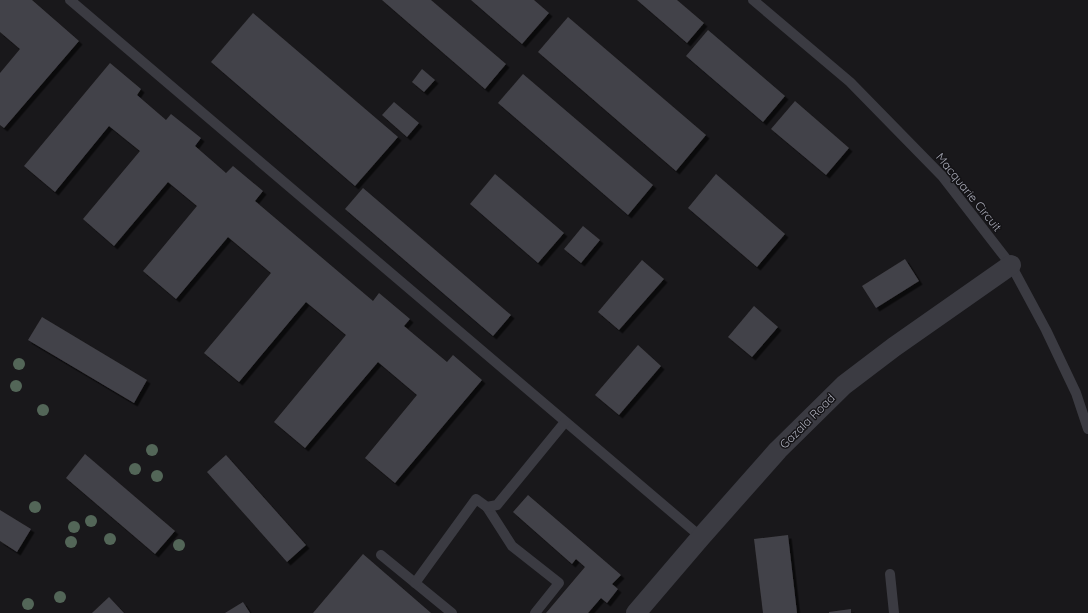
<svg xmlns="http://www.w3.org/2000/svg" width="1088" height="613" font-family="Quicksand,sans-serif">
	<defs>
		<filter id="shadow"><feDropShadow dx="3.5" dy="3.5" stdDeviation="0" flood-color="#0009"/></filter>
	</defs>
	<rect width="100%" height="100%" fill="#19181b"/>
	<g fill="#434248" filter="url(#shadow)">
		<path d="M0 0H32L79 41 4 128 0 125V73L20 49 0 32Z"/>
		<path d="M382 0H431L506 64 485 89Z"/>
		<path d="M471 0H534L549 13 522 44Z"/>
		<path d="M637 0H677L704 23 687 43Z"/>
		<path d="M253 13 398 137 355 186 211 62Z"/>
		<path d="M568 17 706 135 676 171 538 52Z"/>
		<path d="M708 30 785 96 763 122 686 56Z"/>
		<path d="M110 63 141 89 137 95 166 120 171 114 201 138 195 146 226 173 233 166 263 191 255 201 373 301 379 293 410 319 404 326 447 362 453 355 482 380 395 483 365 458 417 395 378 362 305 448 274 422 346 335 306 302 239 382 204 353 271 273 228 237 176 299 143 271 197 206 168 182 114 246 83 219 140 151 109 126 55 192 24 166Z"/>
		<path d="M422 69 435 80 424 92 412 82Z"/>
		<path d="M523 74 653 185 628 215 498 103Z"/>
		<path d="M795 101 849 148 826 175 771 129Z"/>
		<path d="M394 102 419 123 407 137 382 115Z"/>
		<path d="M495 174 564 233 538 263 470 204Z"/>
		<path d="M716 174 785 234 757 267 688 208Z"/>
		<path d="M363 188 511 315 493 336 345 209Z"/>
		<path d="M583 226 600 240 581 263 564 249Z"/>
		<path d="M905 259 919 281 876 308 862 286Z"/>
		<path d="M642 260 664 279 619 330 598 312Z"/>
		<path d="M754 306 778 327 752 357 728 337Z"/>
		<path d="M42 317 147 380 134 403 28 340Z"/>
		<path d="M638 345 661 366 619 415 595 395Z"/>
		<path d="M85 454 175 531 155 554 66 478Z"/>
		<path d="M226 455 306 545 287 562 207 472Z"/>
		<path d="M528 495 621 575 612 584 618 589 607 603 601 598 588 613H546L585 567 576 559 572 564 513 512Z"/>
		<path d="M0 510 31 529 17 552 0 541Z"/>
		<path d="M788 535 797 613H763L754 539Z"/>
		<path d="M363 554 431 613H313Z"/>
		<path d="M109 597 124 613H92Z"/>
		<path d="M243 602 250 613H225Z"/>
		<path d="M851 609V613H829V612Z"/>
	</g>
	<g fill="none" stroke-linecap="round" stroke-linejoin="round">
		<g stroke="#3b3b42" stroke-width="10">
			<path d="M70 0 701 537"/>
			<path d="M753 0 850 82 942 176 1011 265 1046 330 1076 393 1088 429"/>
			<path d="M487 507 512 546 559 583 535 613"/>
			<path d="M381 555 452 613"/>
			<path d="M890 574 894 613"/>
			<path d="M415 583 476 499 487 507 497 505 565 422"/>
		</g>
		<path stroke="#3b3b42" stroke-width="20" d="M636 613 701 537 778 450 844 385 894 347 1011 265"/>
	</g>
	<g fill="#536658">
		<circle cx="19" cy="364" r="6"/>
		<circle cx="16" cy="386" r="6"/>
		<circle cx="43" cy="410" r="6"/>
		<circle cx="152" cy="450" r="6"/>
		<circle cx="135" cy="469" r="6"/>
		<circle cx="157" cy="476" r="6"/>
		<circle cx="35" cy="507" r="6"/>
		<circle cx="91" cy="521" r="6"/>
		<circle cx="74" cy="527" r="6"/>
		<circle cx="110" cy="539" r="6"/>
		<circle cx="71" cy="542" r="6"/>
		<circle cx="179" cy="545" r="6"/>
		<circle cx="60" cy="597" r="6"/>
		<circle cx="28" cy="604" r="6"/>
	</g>
	<g text-anchor="middle" dominant-baseline="central" stroke-width="3" stroke-linejoin="round" paint-order="stroke">
		<g font-size="12" fill="#abadba" stroke="#141316">
			<text transform="translate(969 192) rotate(51)">Macquarie Circuit</text>
			<text transform="translate(807 421) rotate(-45)">Gazala Road</text>
		</g>
	</g>
</svg>
